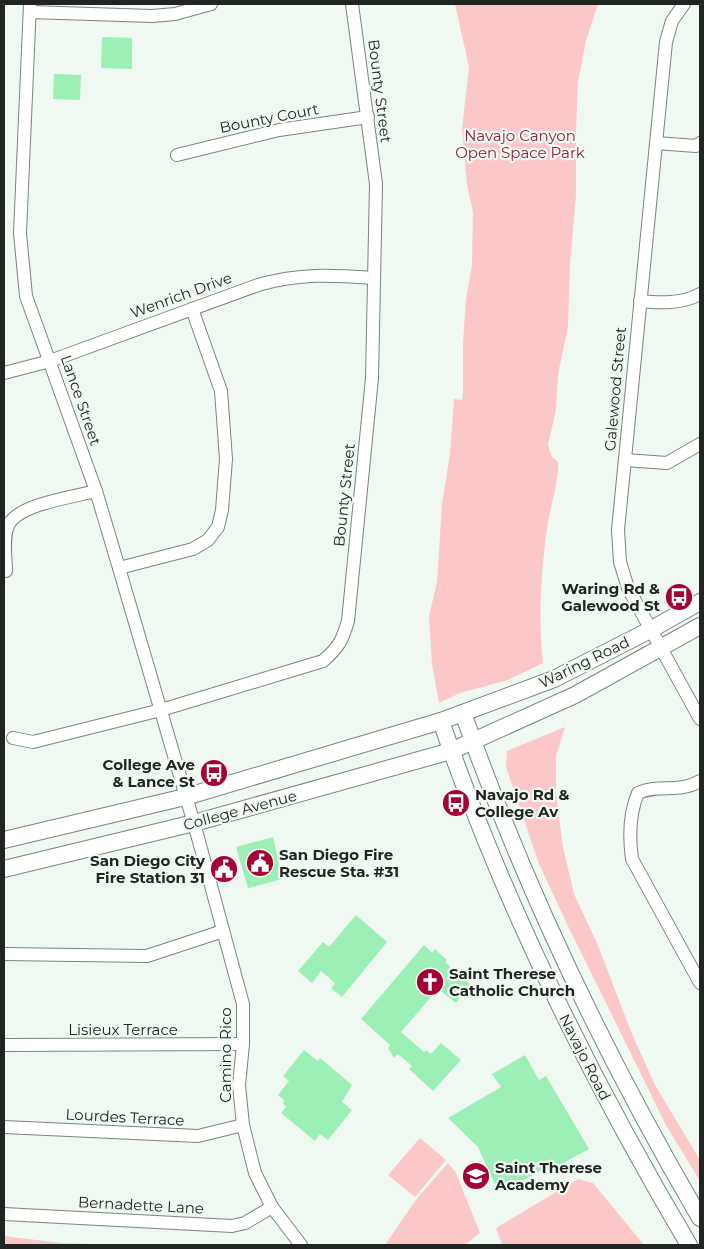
<svg xmlns="http://www.w3.org/2000/svg" width="704" height="1249" font-family="Montserrat,sans-serif">
	<rect width="100%" height="100%" fill="#eff9f2"/>
	<g fill="#fbc7c9">
		<path d="M455 4H598L586 41 578 82 576 130V195L570 264 568 327 558 374 556 410 548 445 552 457 558 462V471C556 491 550 509 547 528 541 572 538 619 543 663L508 680 460 693 439 703 432 664 429 616 437 582 442 504 450 454 454 399 462 400 463 393V343L466 299 472 265 473 212 467 185 462 129 469 67Z"/>
		<path d="M565 727 556 756V794L563 847 574 894 597 943 632 1034 655 1085 700 1160V1181L666 1125 567 924 539 864 506 767 507 751Z"/>
		<path d="M420 1138 446 1160 415 1197 388 1175Z"/>
		<path d="M448 1163 456 1173 480 1233 465 1245H385L415 1201Z"/>
		<path d="M578 1179 593 1183 644 1245H502L496 1228Z"/>
		<path d="M4 1236 61 1243 128 1245H4Z"/>
	</g>
	<g fill="#9cf0b5">
		<path d="M102 37 132 38V69L101 68Z"/>
		<path d="M54 74 81 75 80 100 53 99Z"/>
		<path d="M273 837 282 879 248 888 236 847Z"/>
		<path d="M356 915 387 942 342 997 331 988 335 983 321 971 312 983 298 971 323 942 329 947Z"/>
		<path d="M424 945 432 953 435 949 447 960 445 962 471 985 456 1003 438 989 401 1032 424 1052 426 1050 431 1054 441 1043 461 1060 433 1091 409 1069 412 1066 398 1054 394 1058 388 1048 390 1045 361 1019Z"/>
		<path d="M304 1050 318 1061 320 1058 352 1085 342 1102 352 1110 328 1140 320 1134 315 1141 281 1113 286 1107 283 1104 284 1100 278 1095 289 1081 283 1076Z"/>
		<path d="M525 1055 539 1080 546 1076 589 1149 552 1169 550 1165 510 1188 507 1183 497 1189 478 1147 448 1118 501 1087 492 1074Z"/>
	</g>
	<g fill="none" stroke-linecap="round" stroke-linejoin="round">
		<defs>
			<g id="minor">
				<path d="M30 4 20 233 26 296 96 491 119 568 197 834 243 1004V1044L239 1085 243 1125 255 1173 272 1207 301 1245"/>
				<path d="M684 4 672 21 666 42 618 530 620 562 628 588 700 719"/>
				<path d="M30 12 152 16 175 14 211 4"/>
				<path d="M656 143 696 146 700 143"/>
				<path d="M177 155 279 130 368 117"/>
				<path d="M640 301C660 303 682 304 700 294"/>
				<path d="M4 373 50 361 258 285C300 273 331 275 374 278"/>
				<path d="M625 460 667 463 700 444"/>
				<path d="M119 568 193 549 208 540 218 527 222 510 226 459 221 391 192 309"/>
				<path d="M6 571C6 558 2 536 9 524 20 504 73 497 96 491"/>
				<path d="M13 738 33 742 161 710 323 661C339 647 342 641 348 621L372 378 376 184 352 4"/>
				<path d="M700 781C678 794 660 783 638 793 629 814 629 837 632 859L700 983"/>
				<path d="M4 954 147 956 223 931"/>
				<path d="M4 1045 243 1044"/>
				<path d="M4 1127 198 1136 243 1125"/>
				<path d="M4 1214 232 1226 245 1223 272 1207"/>
			</g>
			<g id="major">
				<path d="M463 713C525 889 606 1057 700 1218"/>
				<path d="M441 721C504 905 590 1078 689 1245"/>
				<path d="M4 840 185 797 441 721 554 679 650 630 700 602"/>
				<path d="M4 869 194 823 451 751 575 695 700 626"/>
			</g>
		</defs>
		<use href="#minor" stroke="#7b847d" stroke-width="14"/>
		<use href="#major" stroke="#7b847d" stroke-width="18"/>
		<use href="#minor" stroke="#fff" stroke-width="12"/>
		<use href="#major" stroke="#fff" stroke-width="16"/>
	</g>
	<defs>
		<symbol id="bus-disc" viewBox="-11 -11 22 22"><circle r="9.5" fill="#a30435" stroke="#eff9f2"/><path d="M-5-6H5V4H4V6H2V4H-2V6H-4V4H-5ZM-3.5-4V0h7V-4ZM-3.5 1.2v1.5H-2V1.2ZM2 1.2v1.5H3.5V1.2Z" fill="#fff"/></symbol>
		<symbol id="civic-disc" viewBox="-11 -11 22 22"><circle r="9.5" fill="#a30435" stroke="#eff9f2"/><path d="M-.6-6.5H3V-4.5H.6V-3L4-1V1h2V6H-6V1h2V-1L-.6-3ZM-1.2 2.5V6h2.4V2.5Z" fill="#fff"/></symbol>
		<symbol id="church-disc" viewBox="-11 -11 22 22"><circle r="9.5" fill="#a30435" stroke="#eff9f2"/><path d="M-1.2-6h2.4v3.5h3.3v2.4h-3.3V6h-2.4V-.1h-3.3v-2.4h3.3Z" fill="#fff"/></symbol>
		<symbol id="school-disc" viewBox="-11 -11 22 22"><circle r="9.5" fill="#a30435" stroke="#eff9f2"/><path d="M0-5L7-2L0 1L-7-2ZM-4 1L0 2.5L4 1V4Q0 6-4 4Z" fill="#fff"/></symbol>
	</defs>
	<g fill-rule="evenodd">
		<use href="#bus-disc" x="663" y="581" width="32" height="32"/>
		<use href="#bus-disc" x="198" y="757" width="32" height="32"/>
		<use href="#bus-disc" x="440" y="787" width="32" height="32"/>
		<use href="#civic-disc" x="244" y="847" width="32" height="32"/>
		<use href="#civic-disc" x="208" y="853" width="32" height="32"/>
		<use href="#church-disc" x="414" y="966" width="32" height="32"/>
		<use href="#school-disc" x="460" y="1160" width="32" height="32"/>
	</g>
	<g text-anchor="middle" dominant-baseline="central" stroke-width="4.5" stroke-linejoin="round" paint-order="stroke">
		<g font-size="15" fill="#212522" stroke="#eff9f2">
			<text transform="translate(380 91) rotate(83)">Bounty Street</text>
			<text transform="translate(269 118) rotate(-11)">Bounty Court</text>
			<text transform="translate(181 295) rotate(-20)">Wenrich Drive</text>
			<text transform="translate(615 389) rotate(-85)">Galewood Street</text>
			<text transform="translate(81 400) rotate(71)">Lance Street</text>
			<text transform="translate(344 495) rotate(-84)">Bounty Street</text>
			<text transform="translate(584 662) rotate(-26)">Waring Road</text>
			<text transform="translate(240 810) rotate(-15)">College Avenue</text>
			<text x="123" y="1029">Lisieux Terrace</text>
			<text transform="translate(225 1055) rotate(-90)">Camino Rico</text>
			<text transform="translate(585 1057) rotate(63)">Navajo Road</text>
			<text transform="translate(125 1117) rotate(3)">Lourdes Terrace</text>
			<text transform="translate(141 1205) rotate(3)">Bernadette Lane</text>
		</g>
		<g font-size="15" fill="#8f2036" stroke="#eff9f2">
			<text x="520" y="135">Navajo Canyon<tspan x="520" dy="17">Open Space Park</tspan></text>
		</g>
		<g font-size="15" font-weight="bold" fill="#212522" stroke="#eff9f2" text-anchor="start">
			<text x="660" y="588" text-anchor="end">Waring Rd &amp;<tspan x="660" dy="17">Galewood St</tspan></text>
			<text x="195" y="764" text-anchor="end">College Ave<tspan x="195" dy="17">&amp; Lance St</tspan></text>
			<text x="475" y="794">Navajo Rd &amp;<tspan x="475" dy="17">College Av</tspan></text>
			<text x="279" y="854">San Diego Fire<tspan x="279" dy="17">Rescue Sta. #31</tspan></text>
			<text x="205" y="860" text-anchor="end">San Diego City<tspan x="205" dy="17">Fire Station 31</tspan></text>
			<text x="449" y="973">Saint Therese<tspan x="449" dy="17">Catholic Church</tspan></text>
			<text x="495" y="1167">Saint Therese<tspan x="495" dy="17">Academy</tspan></text>
		</g>
	</g>
	<rect width="704" height="1249" fill="none" stroke="#212522" stroke-width="10"/>
</svg>
